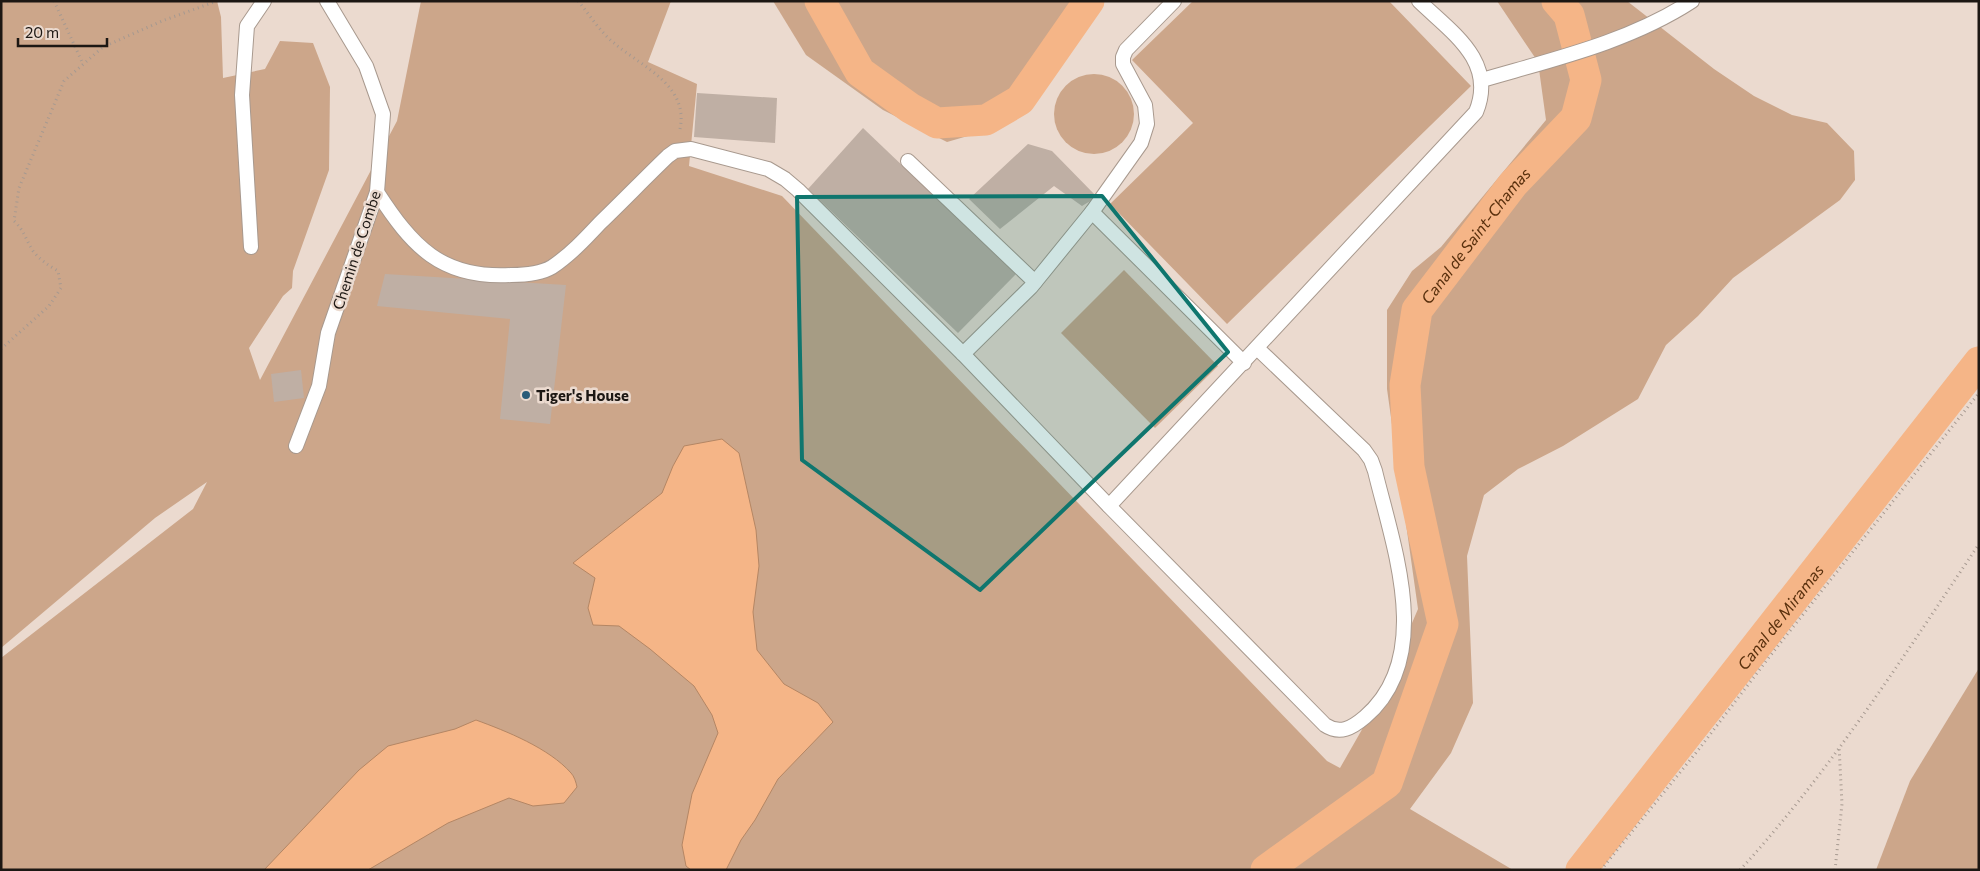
<svg xmlns="http://www.w3.org/2000/svg" width="1980" height="871" font-family="Commissioner,sans-serif">
	<rect width="100%" height="100%" fill="#ebdacf"/>
	<g fill="#cca68a">
		<path d="M1 1H217L221 17 223 78 265 69 280 41 313 43 330 87 329 170 293 271 292 288 283 296 249 348 260 380 397 121 421 1H671L648 62 697 84 689 166 782 196 1327 761 1340 768 1380 698 1418 609 1387 389V310L1412 271 1441 247 1546 120 1538 62 1497 1H1627L1714 69 1754 96 1792 115 1827 123 1854 151 1855 180 1840 200 1733 278 1698 316 1666 345 1638 399 1563 446 1518 469 1484 495 1467 556 1473 703 1451 753 1410 809 1513 870H1V658L193 509 207 482 155 518 1 648Z"/>
		<path d="M773 1H1084L1016 117 992 129 947 142 883 110 806 55Z"/>
		<path d="M1193 1H1389L1471 86 1227 324 1110 204 1193 123 1132 60Z"/>
		<circle cx="1094" cy="114" r="40"/>
		<path d="M1124 270 1218 366 1155 428 1061 333Z"/>
		<path d="M1979 668V870H1876L1910 781Z"/>
	</g>
	<g fill="#f5b587" stroke="#b48664">
		<path d="M722 439 739 453 756 530 759 566 753 612 757 650 784 684 818 703 833 722 778 779 755 820 741 840 726 870H691L686 866 682 845 692 794 718 733 712 715 694 686 650 649 619 626 593 625 588 608 595 578 573 563 662 493 673 466 684 446Z"/>
		<path d="M476 720C506 731 549 748 571 773 574 776 576 782 577 787L564 803 533 806 509 798 448 823 368 870H264L359 770 388 746 455 729Z"/>
	</g>
	<g fill="none" stroke-linecap="round" stroke-linejoin="round">
		<g stroke="#f5b587" stroke-width="31">
			<path d="M820 1 860 72 910 108 937 123 986 120 1020 100 1089 1"/>
			<path id="s1" d="M1266 870 1387 783 1443 624 1409 467 1405 385 1417 310 1513 184 1576 118 1586 80 1569 15 1557 1"/>
			<path id="s2" d="M1581 870 1979 362"/>
		</g>
	</g>
	<g fill="#bfafa4">
		<path d="M697 93 777 98 775 143 694 137Z"/>
		<path d="M863 128 1016 274 958 333 808 189Z"/>
		<path d="M1028 144 1052 151 1097 197 1082 206 1054 186 1000 229 969 199Z"/>
		<path d="M385 274 566 285 550 424 500 419 510 319 377 306Z"/>
		<path d="M301 370 304 398 274 402 271 374Z"/>
	</g>
	<g fill="none" stroke-linecap="round" stroke-linejoin="round">
		<defs>
			<g id="service">
				<path d="M1482 80C1554 59 1629 42 1692 1"/>
				<path d="M908 161 1035 282"/>
				<path d="M377 192C412 246 441 279 511 275 525 275 540 274 552 267 570 255 585 239 600 223 623 201 645 178 668 156L675 151 691 149 768 169 785 179 798 190 963 354 1109 506 1476 112C1497 61 1451 32 1419 1"/>
				<path d="M1092 212 1244 363"/>
				<path d="M251 247 242 95 247 26 264 1"/>
				<path d="M963 354 1031 287 1092 212 1141 143 1147 124 1145 105 1123 64V57L1126 50 1174 1"/>
				<path d="M296 446 319 386 328 333 377 192 383 114 366 66 327 1"/>
				<path d="M1109 506 1325 725C1340 735 1352 728 1365 717 1435 657 1393 546 1375 471L1371 460 1364 450 1257 348"/>
			</g>
		</defs>
		<use href="#service" stroke="#a8998e" stroke-width="16"/>
		<g stroke="#a69990" stroke-width="3" stroke-dasharray="1 4" stroke-linecap="butt">
			<path d="M54 1 83 64"/>
			<path d="M578 1C590 15 600 32 614 43 642 67 689 85 680 129"/>
			<path d="M1 349 49 306 61 288 58 271C48 265 40 260 33 251 26 240 24 230 14 221L19 188 64 81 103 47 162 21 217 1"/>
			<path d="M1601 870 1699 749 1770 656 1979 393"/>
			<path d="M1740 870C1830 772 1905 654 1979 544"/>
			<path d="M1835 870 1842 804 1839 746"/>
		</g>
		<use href="#service" stroke="#fff" stroke-width="14"/>
	</g>
	<path fill="#0f766e" fill-opacity="0.2" stroke="#0f766e" stroke-width="4" stroke-linejoin="round" d="M1102 196 1228 352 980 590 802 460 797 197Z"/>
	<circle fill="#2a5c79" stroke="#ebdacf" stroke-width="2" cx="526" cy="395" r="5"/>
	<g text-anchor="middle" dominant-baseline="central" stroke-width="5" stroke-linejoin="round" paint-order="stroke">
		<g font-size="15" fill="#1c1713" stroke="#ebdacf">
			<text transform="translate(356 250) rotate(-72)">Chemin de Combe</text>
		</g>
		<g font-size="15" font-weight="bold" fill="#1c1713" stroke="#ebdacf" text-anchor="start">
			<text x="536" y="395">Tiger's House</text>
		</g>
		<g font-size="16" font-style="italic" fill="#59300d" stroke="#ebdacf">
			<text stroke="none"><textPath href="#s1" startOffset="731">Canal de Saint-Chamas</textPath></text>
			<text stroke="none"><textPath href="#s2" startOffset="322">Canal de Miramas</textPath></text>
		</g>
	</g>
	<rect width="1980" height="871" fill="none" stroke="#1c1713" stroke-width="5"/>
	<path d="M18 38v8h89v-8" fill="none" stroke="#1c1713" stroke-width="2.5"/>
	<text x="25" y="38" font-size="15" fill="#1c1713" stroke="#ebdacf" stroke-width="4" paint-order="stroke">20 m</text>
</svg>
